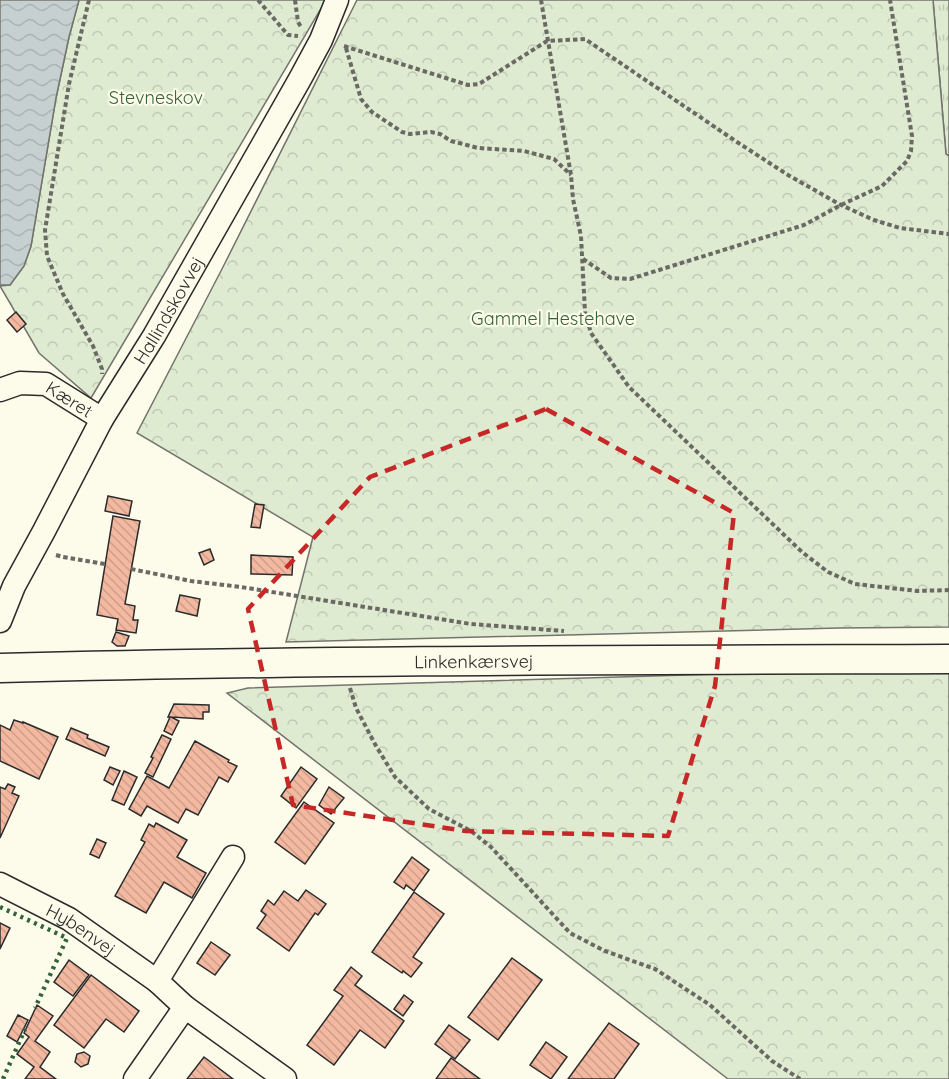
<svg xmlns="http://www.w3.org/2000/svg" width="949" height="1079" font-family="Quicksand,sans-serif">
	<defs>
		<pattern id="grass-tufts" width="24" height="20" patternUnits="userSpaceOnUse" patternTransform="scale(1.5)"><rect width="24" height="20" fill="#deebd1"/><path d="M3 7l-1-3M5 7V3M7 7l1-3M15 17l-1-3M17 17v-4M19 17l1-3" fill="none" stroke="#bfcab4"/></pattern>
		<pattern id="forest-crowns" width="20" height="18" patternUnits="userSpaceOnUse" patternTransform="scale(1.5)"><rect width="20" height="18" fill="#deebd1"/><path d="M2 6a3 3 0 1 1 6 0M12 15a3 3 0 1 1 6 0" fill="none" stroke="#bfcab4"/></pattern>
		<pattern id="water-waves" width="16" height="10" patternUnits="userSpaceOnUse" patternTransform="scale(1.5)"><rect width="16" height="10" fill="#c7d0d0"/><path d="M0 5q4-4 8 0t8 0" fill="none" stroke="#abb3b3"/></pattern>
		<pattern id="building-back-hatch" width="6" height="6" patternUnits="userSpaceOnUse" patternTransform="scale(1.5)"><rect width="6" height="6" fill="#f2b8a0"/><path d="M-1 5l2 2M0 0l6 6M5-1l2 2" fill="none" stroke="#d09e8a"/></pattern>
	</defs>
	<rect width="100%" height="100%" fill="#fdfbea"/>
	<path fill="url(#grass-tufts)" stroke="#74746e" stroke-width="1.5" d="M933 0H949V156L946 154Z"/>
	<g fill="url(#forest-crowns)" stroke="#74746e" stroke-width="1.5">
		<path d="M79 0H326L91 398 39 353 0 286 10 285 24 266 31 246 56 98 69 37Z"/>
		<path d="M357 0H933L946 154 949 156V627L839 628 286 642 313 537 137 433 223 267Z"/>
		<path d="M827 671H949V1079H728L227 693 248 688Z"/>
	</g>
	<path fill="url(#water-waves)" stroke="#74746e" stroke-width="1.5" d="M0 0H79L69 37 56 98 31 246 24 266 10 285H0Z"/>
	<g fill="url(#building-back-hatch)" stroke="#2b2b2b" stroke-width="1.5">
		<path d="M16 312 26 324 17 332 7 320Z"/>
		<path d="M108 496 132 501 129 516 105 511Z"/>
		<path d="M255 504 264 505 260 528 251 527Z"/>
		<path d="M113 516 140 521 125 604 135 606 133 620H138L136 633 116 630 118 619 97 615Z"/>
		<path d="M210 549 214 560 204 565 199 553Z"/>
		<path d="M251 555 293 557 292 575 251 574Z"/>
		<path d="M180 595 200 599 197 616 176 611Z"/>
		<path d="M116 632 129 636 125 646H117L112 642Z"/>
		<path d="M174 704 209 705V712H203V719L171 717 179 721 172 735 164 731 170 717H168Z"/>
		<path d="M14 720 23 723V722L58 737 39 779 0 761V725L10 730Z"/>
		<path d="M71 728 88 735 87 738 109 747 105 756 66 739Z"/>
		<path d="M162 735 171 739 153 777 145 773 153 758 151 757Z"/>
		<path d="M195 741 229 760 228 762 237 766 228 782 219 777 198 815 186 809 178 823 147 806 141 816 129 809 147 776 169 788Z"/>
		<path d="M110 767 120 771 113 785 104 780Z"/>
		<path d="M301 767 317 779 296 808 281 796Z"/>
		<path d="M124 771 137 777 124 805 112 800Z"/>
		<path d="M8 784 15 787 12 793 19 796 0 838V787L5 789Z"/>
		<path d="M329 787 344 798 331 814 319 805Z"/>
		<path d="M304 802 334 823 305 864 275 842Z"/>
		<path d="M156 823 187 840 177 857 206 873 192 898 164 882 146 913 115 896 145 842 141 840 149 824 154 827Z"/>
		<path d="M97 839 106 843 99 858 90 854Z"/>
		<path d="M412 857 429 870 414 891 406 885 404 889 394 882Z"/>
		<path d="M306 890 326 904 318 915 315 913 289 951 257 928 266 915 261 911 268 900 274 905 284 891 298 901Z"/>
		<path d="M414 892 444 914 413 957 422 963 411 977 403 971 402 973 372 952Z"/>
		<path d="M0 923 10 928 0 949Z"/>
		<path d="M211 942 230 955 215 975 197 963Z"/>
		<path d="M512 958 542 980 498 1040 468 1017Z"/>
		<path d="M69 960 89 975 73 996 54 982Z"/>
		<path d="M351 967 362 976 355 985 404 1021 385 1048 360 1030 334 1065 307 1045 343 996 334 990Z"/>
		<path d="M91 975 139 1011 124 1032 106 1019 84 1048 54 1025Z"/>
		<path d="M404 995 413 1002 403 1016 394 1009Z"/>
		<path d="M37 1005 53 1016 35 1041 50 1052 40 1067 56 1079H25L34 1067 17 1054 29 1037 24 1033Z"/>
		<path d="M18 1015 28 1020 17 1042 7 1036Z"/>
		<path d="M609 1023 639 1044 614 1079H568Z"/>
		<path d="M449 1025 470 1040 455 1059 435 1044Z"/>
		<path d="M546 1042 567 1057 551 1079 530 1065Z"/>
		<path d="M84 1052 90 1056 88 1064 81 1067 75 1062 77 1054Z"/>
		<path d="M204 1057 233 1079H187Z"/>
		<path d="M451 1058 480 1079H436Z"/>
	</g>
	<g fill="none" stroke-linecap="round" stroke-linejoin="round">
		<defs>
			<g id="minor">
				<path id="s1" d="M0 390 20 383 46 384 102 419"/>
				<path id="s2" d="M0 621 14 586 44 531 102 419 154 336 300 79 321 40 337 0"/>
				<path id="s3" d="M0 884 69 919 157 981 185 1007 285 1079"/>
				<path d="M157 981 233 857"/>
				<path d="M135 1079 185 1007"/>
			</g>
			<g id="tertiary">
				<path id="s4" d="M0 668C316 660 633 660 949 659"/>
			</g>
		</defs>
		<use href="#minor" stroke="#2b2b2b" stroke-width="25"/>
		<use href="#tertiary" stroke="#2b2b2b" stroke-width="31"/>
		<g stroke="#6a6964" stroke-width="4" stroke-dasharray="4.5 3" stroke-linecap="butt">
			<path d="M89 0 69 84 45 230 47 256 63 294 93 346 102 369V374"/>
			<path d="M258 0 288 35 298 36"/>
			<path d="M295 0 298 22 301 27"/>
			<path d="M541 0 571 175 573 199 581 236 585 312 591 333 629 387 802 552 828 572 855 584 918 591 949 590"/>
			<path d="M344 46 468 85 479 84 547 41 585 39 737 142 788 175 841 205 874 220 900 228 949 234"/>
			<path d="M346 48 361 99 372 112 402 132 410 134 431 132 440 134 451 141 478 148 524 151 554 159 571 175"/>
			<path d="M583 259 611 278 630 279 804 225 841 205 882 186 907 161 911 151 912 136 890 0"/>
			<path d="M56 555 63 557 105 564"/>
			<path d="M131 569 191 581 241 587 471 624 564 631"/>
			<path d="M350 688 356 708 376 746 395 777 429 809 471 831 491 847 570 933 605 951 655 969 710 1005 772 1061 800 1079"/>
		</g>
		<use href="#minor" stroke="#fdfbea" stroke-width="22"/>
		<use href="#tertiary" stroke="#fdfbea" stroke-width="28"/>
		<g stroke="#34623c" stroke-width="4.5" stroke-dasharray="3 4.5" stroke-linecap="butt">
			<path d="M0 907 67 938 35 1008"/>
			<path d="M3 1079 25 1029"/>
		</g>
	</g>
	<path fill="none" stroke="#c62828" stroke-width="4.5" stroke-dasharray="12 8" stroke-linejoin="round" d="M546 409 734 513 715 686 668 836 466 831 293 805 248 609 370 477Z"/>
	<g text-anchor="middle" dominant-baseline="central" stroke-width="4.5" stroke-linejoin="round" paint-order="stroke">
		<g font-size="18" fill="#34623c" stroke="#fdfbea">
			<text x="156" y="97">Stevneskov</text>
			<text x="553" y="318">Gammel Hestehave</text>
		</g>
		<g font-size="18" fill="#2b2b2b" stroke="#fdfbea">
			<text stroke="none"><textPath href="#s2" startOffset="354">Hallindskovvej</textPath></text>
			<text stroke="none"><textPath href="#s1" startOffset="75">Kæret</textPath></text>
			<text stroke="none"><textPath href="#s4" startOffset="474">Linkenkærsvej</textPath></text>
			<text stroke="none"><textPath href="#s3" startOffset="93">Hybenvej</textPath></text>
		</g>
	</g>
</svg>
